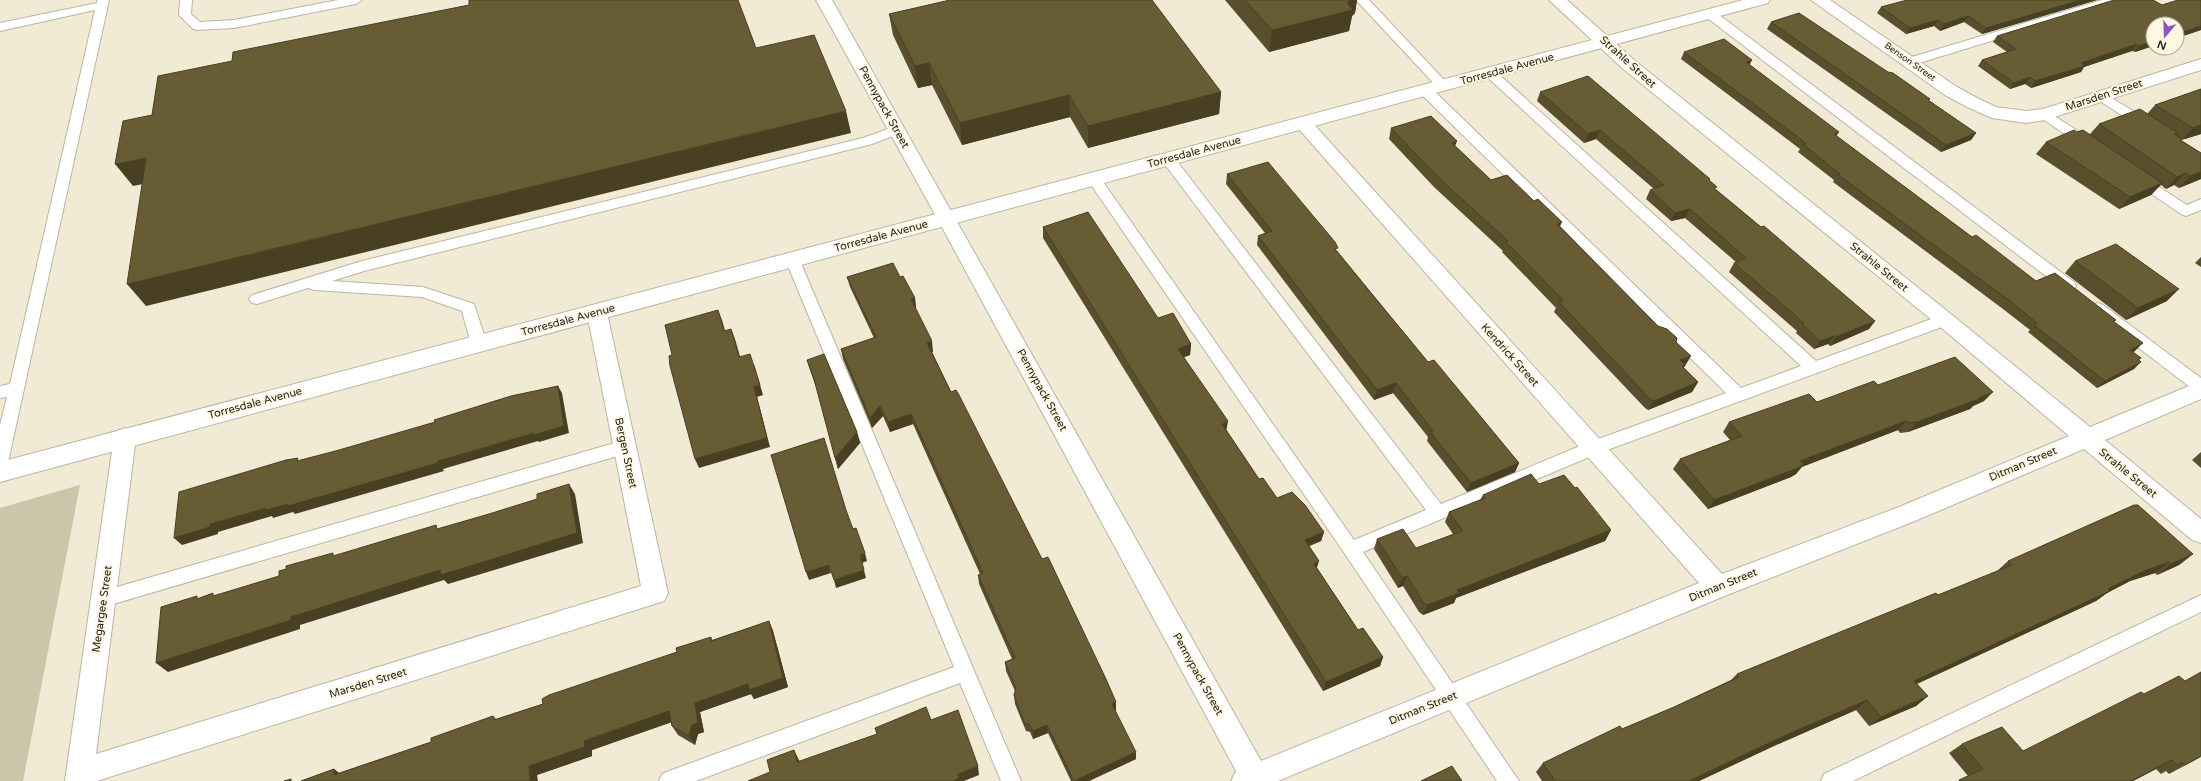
<svg xmlns="http://www.w3.org/2000/svg" width="2201" height="781" font-family="'Varela Round',sans-serif">
	<rect width="100%" height="100%" fill="#f1ead5"/>
	<path fill="#cdc5a9" d="M80 485 23 781H0V508Z"/>
	<g fill="none" stroke-linecap="round" stroke-linejoin="round">
		<defs>
			<g id="lane">
				<path d="M97 0H109L8 462 6 467 0 469V425L7 397 0 398V386L10 384 95 10 0 31V23L97 3Z"/>
				<path d="M180 0H192L191 14 200 22 234 20 338 0H362L356 4 234 28 197 30 193 29 179 15Z"/>
				<path d="M1356 0H1369L1447 83 1449 86 1447 89H1439Z"/>
				<path d="M2102 0H2120L2118 2 1913 65H1905L1903 62 1905 59Z"/>
				<path d="M1710 10 1714 11 2074 282 2076 286 2074 290 2069 291 2064 290 1706 17 1704 14Z"/>
				<path d="M1490 69 1494 70 1816 361 1945 314 1950 316 1953 320 1950 324 1599 453 1363 552 1519 781H1497L1345 554 1087 179 1089 176H1099L1354 540 1426 510 1163 162 1161 159 1163 156H1173L1441 504 1587 443 1726 393 1421 94 1420 91 1421 88H1431L1741 388 1801 366 1486 76 1484 73 1486 70Z"/>
				<path d="M2102 92 2151 122 2153 125 2151 128H2141L2097 99 2096 96 2097 93Z"/>
				<path d="M2045 110 2092 140 2094 143 2092 146H2082L2040 117 2038 114Z"/>
				<path d="M896 126 903 130 901 133 872 144 364 271 332 281 423 287 474 304 487 344 484 348 479 350 474 348 471 344 462 311 422 297 314 290 308 288 257 304 252 303 249 299 252 295 362 261 863 138Z"/>
				<path d="M2139 174 2187 205 2201 199V210L2186 216 2181 214 2134 182 2132 179 2134 176Z"/>
				<path d="M793 256 798 257 800 261 1021 781H1001L960 683 696 781H659L662 774 669 771 954 667 786 261 788 257Z"/>
				<path d="M2098 303 2103 305 2201 378V393L2195 391 2093 313 2090 309 2093 305Z"/>
				<path d="M625 440 631 442 633 447 631 452 103 607 97 605 94 599 97 593 103 591Z"/>
				<path d="M2201 595V612L1853 781H1821L1824 774Z"/>
			</g>
			<g id="street">
				<path d="M816 0H832L1261 761 1699 583 1297 127 1294 123 1297 119 1303 117 1309 119 1722 574 1899 507 2069 436 1938 325 1622 68 1549 0H1567L1634 60 1952 315 2090 427 2201 381V399L2105 440 2201 519V543L2192 540 2084 449 1915 521 1727 595 1278 781H1231L1236 771 937 218Z"/>
				<path d="M1811 0H1830L1957 87 1979 99 1996 107 2026 111 2043 109 2201 59V70L2045 120 2026 123 1992 118 1967 107 1945 95Z"/>
				<path d="M597 305 604 308 607 313 668 593 664 601 97 781H65L114 437 117 431 125 428 133 431 136 437 96 754 641 586 587 313 590 308Z"/>
			</g>
			<path id="secondary" d="M1743 0H1770L1768 3 0 482V462Z"/>
		</defs>
		<use href="#lane" stroke="#bbb5a1" stroke-width="2"/>
		<use href="#street" stroke="#bbb5a1" stroke-width="2"/>
		<use href="#secondary" stroke="#bbb5a1" stroke-width="2"/>
		<use href="#lane" fill="#fff" fill-rule="evenodd"/>
		<use href="#street" fill="#fff" fill-rule="evenodd"/>
		<use href="#secondary" fill="#fff" fill-rule="evenodd"/>
	</g>
	<g fill="#594f2d">
		<path d="M1225 0H1357L1355 13 1352 16 1349 31 1269 52Z"/>
		<path d="M2097 0 1982 34 1964 22 1940 31 1934 26 1906 34 1877 13 1881 7Z"/>
		<path d="M2201 0V30L2177 38V24L2153 46 2135 52 2132 51 2084 67 2081 72 2031 88 2025 84 2010 89 1978 66 1982 60 2007 52 1993 42 1997 36 2162 5Z"/>
		<path d="M889 14 1221 92 1219 114 1088 148 1070 117 962 145 932 85 918 88 893 35Z"/>
		<path d="M1771 22 1888 72 1930 99 1929 101 1976 133 1971 140 1941 152 1767 29Z"/>
		<path d="M1684 52 1749 64 1836 136 1972 237 2036 281 2116 320 2114 322 2135 351 2133 352 2141 358 2139 360 2134 369 2097 388 2028 332 2030 330 2003 309 1833 182 1834 180 1798 152 1800 149 1681 59Z"/>
		<path d="M2201 89V134L2181 140 2201 153V179L2179 188 2174 185 2166 189 2161 185 2151 195 2119 209 2036 154 2046 142 2090 134 2099 124 2147 114 2155 105Z"/>
		<path d="M1540 92 1709 181 1716 190 1875 321 1869 329 1830 346 1828 344 1814 349 1796 333 1797 331 1729 272 1734 263 1736 262 1685 218 1671 221 1646 199 1650 190 1654 189 1596 139 1584 143 1537 101Z"/>
		<path d="M1391 128 1455 146 1491 180 1560 226 1658 326 1676 342 1685 366 1683 368 1698 382 1692 392 1648 410 1645 408 1554 312 1556 308 1502 252 1503 251 1434 187 1389 139Z"/>
		<path d="M1227 174 1338 252 1428 362 1519 463 1515 472 1467 492 1427 441 1428 437 1393 393 1374 400 1257 245 1258 236 1265 233 1226 184Z"/>
		<path d="M1043 227 1191 344 1190 355 1183 357 1227 431 1259 479 1277 498 1324 532 1321 541 1309 546 1317 568 1358 630 1383 657 1380 666 1323 691 1043 238Z"/>
		<path d="M2201 257V267L2195 263Z"/>
		<path d="M2075 261 2167 301 2126 320 2065 273Z"/>
		<path d="M847 277H900L915 298 916 308H915L933 352H932L951 392 1042 559 1116 702 1115 711 1136 759 1089 781H1071L1048 733 1033 739 1030 732 1026 731 1015 704 1014 695 1015 691 1006 671 1005 662 1012 659 979 584 978 575 980 574 913 424 890 432 883 416 872 428 843 359 841 349 874 338 850 287Z"/>
		<path d="M807 360 857 432 860 443 838 469 816 387 810 370Z"/>
		<path d="M1878 385 1984 401 1973 406 1970 409 1908 432 1900 433 1898 430 1802 467 1796 474 1791 477 1708 509 1673 469 1680 459 1730 440 1723 432 1729 422 1817 402Z"/>
		<path d="M2201 452V468L2192 460Z"/>
		<path d="M1539 484 1575 488 1611 530 1605 541 1456 598 1454 603 1423 615 1419 612 1403 586 1398 588 1374 549 1377 539 1416 548 1453 534 1445 522 1449 512 1480 500 1483 495Z"/>
		<path d="M2193 554 2179 565 2157 575 2155 573 2130 581 2107 593 2096 601 1917 684 1928 696 1916 706 1869 726 1856 710 1776 745 1699 781H1542L1536 772 1543 763 1674 707 1731 680 1737 674 1996 572 2008 561Z"/>
		<path d="M769 621 773 631 788 687 754 699 751 694 700 712 704 732 698 734 695 745 678 735 672 726 671 722 592 750V756L537 775 301 781 334 769 339 773 431 742 493 716 496 719 543 704 677 652 711 637 712 640Z"/>
		<path d="M1962 744 2023 751 2201 757 2169 774 2166 771 2161 774 2156 769 2133 781H1958L1968 776 1949 753Z"/>
	</g>
	<g fill="#494024">
		<path d="M1350 0H1357L1355 13 1352 16 1349 31 1269 52 1272 30 1347 3Z"/>
		<path d="M2081 0H2097L1982 34 1986 28Z"/>
		<path d="M1968 16 1964 22 1940 31 1944 24Z"/>
		<path d="M1938 20 1934 26 1906 34 1910 28Z"/>
		<path d="M2201 26V30L2177 38V34Z"/>
		<path d="M2153 41V46L2135 52 2139 46Z"/>
		<path d="M2137 44 2132 51 2084 67 2081 72 2031 88 2035 81 2081 63Z"/>
		<path d="M1752 60 1748 68 1746 62Z"/>
		<path d="M929 63 932 85 918 88 915 66Z"/>
		<path d="M2030 77 2025 84 2010 89 2014 83Z"/>
		<path d="M1221 92 1219 114 1088 148V126Z"/>
		<path d="M1069 95 1070 117 962 145 960 123Z"/>
		<path d="M846 111 851 133 146 306 127 284Z"/>
		<path d="M2201 125V134L2182 140 2193 128Z"/>
		<path d="M1600 130 1596 139 1584 143 1588 134Z"/>
		<path d="M1839 132 1834 140V134Z"/>
		<path d="M1976 133 1971 140 1941 152 1946 145Z"/>
		<path d="M1457 141 1453 152 1452 143Z"/>
		<path d="M146 158 163 180 133 186 115 164Z"/>
		<path d="M2201 172V179L2179 188 2190 176Z"/>
		<path d="M2185 173 2174 185 2166 189 2177 177Z"/>
		<path d="M2162 183 2151 195 2119 209 2130 197Z"/>
		<path d="M1690 209 1685 218 1671 221 1675 213Z"/>
		<path d="M1562 222 1557 233V224Z"/>
		<path d="M2179 289 2167 301 2126 320 2138 308Z"/>
		<path d="M915 298 916 308 912 309 911 299Z"/>
		<path d="M718 310 722 320 728 341 724 331Z"/>
		<path d="M1875 321 1869 329 1830 346 1836 337Z"/>
		<path d="M731 329 735 339 743 367 739 357Z"/>
		<path d="M1834 336 1828 344 1814 349 1820 341Z"/>
		<path d="M932 341 933 352 929 353 927 343Z"/>
		<path d="M2143 343 2135 351 2123 357 2130 350Z"/>
		<path d="M1191 344 1190 355 1177 360 1178 349Z"/>
		<path d="M1691 356 1685 366 1684 367 1679 375 1680 360Z"/>
		<path d="M2141 362 2134 369 2097 388 2105 381Z"/>
		<path d="M754 364 763 395 757 397 770 447 699 468 695 459 754 387Z"/>
		<path d="M1698 382 1692 392 1648 410 1654 401Z"/>
		<path d="M1396 383 1393 393 1374 400 1377 390Z"/>
		<path d="M558 386 562 393 569 433 539 442 538 441 443 469 444 471 295 514 293 512 273 518 272 516 218 532V534L182 545 174 538 210 524 266 508 288 504 438 461 534 433Z"/>
		<path d="M1993 392 1984 401 1973 406 1970 409 1908 432 1917 422Z"/>
		<path d="M880 406 883 416 872 428 870 418Z"/>
		<path d="M911 414 913 424 890 432 888 422Z"/>
		<path d="M1228 421 1226 432 1222 424Z"/>
		<path d="M1906 421 1898 430 1801 467 1796 474 1791 477 1708 509 1714 500 1800 461Z"/>
		<path d="M857 432 860 443 838 469 835 458Z"/>
		<path d="M1519 463 1515 472 1467 492 1471 483Z"/>
		<path d="M569 484 575 494 583 543 448 584 444 580 300 625V629L168 672 156 663 291 617Z"/>
		<path d="M1611 530 1605 541 1456 598 1454 603 1423 615 1427 605 1457 590Z"/>
		<path d="M1324 532 1321 541 1302 549 1305 540Z"/>
		<path d="M865 553 867 561 862 563 860 555Z"/>
		<path d="M2193 554 2179 565 2157 575 2171 564Z"/>
		<path d="M1319 561 1316 571 1314 564Z"/>
		<path d="M2169 562 2155 573 2130 581 2107 593 2096 601 1903 690 1914 681 2144 571Z"/>
		<path d="M829 565 831 573 809 580 806 572Z"/>
		<path d="M864 570 866 578 836 588 834 580Z"/>
		<path d="M1407 576 1403 586 1398 588 1402 578Z"/>
		<path d="M769 621 773 631 788 687 754 699 751 694 700 712 704 732 698 734 695 745 689 736 695 703Z"/>
		<path d="M1383 657 1380 666 1323 691 1326 682Z"/>
		<path d="M1928 696 1916 706 1869 726 1881 717Z"/>
		<path d="M1867 700 1856 710 1776 745 1699 781H1689L1786 735Z"/>
		<path d="M1116 702V711L1112 713V704Z"/>
		<path d="M669 711 675 721 592 750V756L537 775 538 781H530L529 766 584 741Z"/>
		<path d="M1047 725 1048 733 1033 739V731Z"/>
		<path d="M794 750 799 760 802 771 797 762Z"/>
		<path d="M1136 752V759L1089 781H1074Z"/>
		<path d="M2172 760 2156 769 2133 781H2131Z"/>
		<path d="M978 766 979 775 964 781H953L958 774Z"/>
		<path d="M334 769 345 778 334 775Z"/>
	</g>
	<g fill="#685c34" stroke="#494024">
		<path d="M469 0H738L756 48 814 35 846 111 127 284 146 158 115 164 123 121 152 115 158 76 232 61 233 52 469 5Z"/>
		<path d="M950 0H1152L1221 92 1088 126 1069 95 960 123 929 63 915 66 889 14Z"/>
		<path d="M1245 0H1350L1347 3 1353 10 1272 30Z"/>
		<path d="M1907 0H2081L1986 28 1968 16 1944 24 1938 20 1910 28 1881 7Z"/>
		<path d="M2114 0H2153L2162 5 2178 0H2201V26L2177 34V24H2153V41L2139 46 2137 44 2081 63 2085 66 2035 81 2030 77 2014 83 1982 60 2016 49 1997 36Z"/>
		<path d="M1799 13 1888 72 1893 73 1930 99 1928 100 1976 133 1946 145 1771 22Z"/>
		<path d="M1724 39 1752 60 1746 62 1839 132 1834 134 1972 237 1976 235 2036 281 2055 273 2116 320 2113 321 2143 343 2130 350 2141 358 2138 359 2141 362 2105 381 2034 325 2037 323 2010 301 1837 174H1840L1803 144H1807L1684 52Z"/>
		<path d="M1588 76 1710 179 1709 180 1717 187 1714 188 1761 227 1764 226 1875 321 1836 337 1834 336 1820 341 1802 324 1804 323 1734 263 1746 258 1690 209 1675 213 1650 190 1664 185 1600 130 1588 134 1540 92Z"/>
		<path d="M2201 89V125L2193 128 2155 105Z"/>
		<path d="M2140 109 2178 133 2174 134 2182 139 2180 140 2201 153V172L2190 176 2185 173 2177 177 2099 124Z"/>
		<path d="M1431 116 1457 141 1452 143 1491 180 1507 175 1534 201 1538 199 1562 222 1557 224 1658 326 1667 329 1677 338 1676 342 1691 356 1680 360 1685 365 1682 366 1698 382 1654 401 1650 399 1559 302 1563 300 1506 242 1508 241 1437 176 1391 128Z"/>
		<path d="M2074 130 2077 132 2083 130 2162 183 2130 197 2046 142Z"/>
		<path d="M1268 162 1335 242 1338 248 1335 249 1376 299 1428 362 1434 360 1519 463 1471 483 1430 432 1433 431 1396 383 1377 390 1258 236 1272 231 1227 174Z"/>
		<path d="M1088 212 1158 318 1173 313 1191 344 1178 349 1228 421 1222 424 1259 479 1263 478 1277 498 1292 492 1305 505 1324 532 1305 540 1319 561 1314 564 1358 630 1363 628 1383 657 1326 682 1043 227Z"/>
		<path d="M2116 244 2179 289 2138 308 2075 261Z"/>
		<path d="M893 263 900 277 903 276 915 298 911 299 932 341 927 343 951 392 956 390 959 395 1042 559 1048 557 1106 679 1116 702 1112 704 1136 752 1074 781 1047 725 1033 731 1029 724H1025L1014 695 1016 688 1005 662 1015 658 978 575 983 573 911 414 888 422 880 406 870 418 841 349 876 337 847 277Z"/>
		<path d="M718 310 724 331 731 329 739 357 750 354 760 385 754 387 767 438 695 459 670 366 669 356 672 355 665 325Z"/>
		<path d="M824 354 857 432 835 458 814 379 807 360Z"/>
		<path d="M1955 357 1993 392 1978 398 1979 399 1917 422 1909 423 1906 421 1800 461 1804 464 1798 468 1714 500 1680 459 1742 436 1729 422 1809 394 1817 402 1874 381 1878 385Z"/>
		<path d="M558 386 564 426 534 435V433L438 461V463L288 506V504L266 510V508L210 524V527L174 538 179 492 286 460 298 458 297 461 339 450 435 422 434 420 511 396Z"/>
		<path d="M824 438 846 510 853 529 856 528 865 553 860 555 864 570 834 580 829 565 806 572 771 455Z"/>
		<path d="M1531 474 1539 484 1564 475 1575 488 1577 487 1611 530 1457 590 1459 593 1427 605 1423 602 1407 576 1402 578 1377 539 1403 529 1416 548 1463 531 1449 512 1485 498 1483 495Z"/>
		<path d="M569 484 577 533 441 575 440 570 291 617V620L156 663 161 607 197 596V599L213 593V596L279 576V571L286 569V566L333 553V556L436 525 437 529 489 514 537 499V494Z"/>
		<path d="M2134 505H2138L2193 554 2171 564 2169 562 2144 571 2108 589 2110 591 1914 681 1928 696 1881 717 1867 700 1786 735 1689 781H1555L1543 763 1620 726 1622 729 1674 707 1739 677 1737 674 1936 593 1938 595 2012 565 2008 561Z"/>
		<path d="M769 621 783 678 749 690 748 684 695 703 698 723 692 725 689 736 672 726 669 711 584 741 585 747 529 766 530 781H301L334 769V775L431 742V738L493 716 494 720 543 704 542 699 549 695 677 652 676 648 711 637V641Z"/>
		<path d="M2201 672V756L2185 765 2182 762 2177 765 2172 760 2131 781H1960L1959 780 1983 769 1962 744 2002 727 2023 751 2141 692 2144 694 2179 676 2185 681Z"/>
		<path d="M926 707 931 720 958 710 978 766 958 774 960 778 953 781H748L770 772 767 760 794 750 797 762 877 734 875 728Z"/>
		<path d="M1452 766 1462 781H1421Z"/>
		<path d="M291 779V781H284Z"/>
	</g>
	<g text-anchor="middle" dominant-baseline="central" stroke-width="4" stroke-linejoin="round" paint-order="stroke">
		<g font-size="9" fill="#25231b" stroke="#fef7e2">
			<text transform="translate(1910 62) rotate(35)">Benson Street</text>
		</g>
		<g font-size="11" fill="#25231b" stroke="#fef7e2">
			<text transform="translate(1628 62) rotate(42)">Strahle Street</text>
			<text transform="translate(1507 69) rotate(-15)">Torresdale Avenue</text>
			<text transform="translate(2104 95) rotate(-18)">Marsden Street</text>
			<text transform="translate(884 107) rotate(61)">Pennypack Street</text>
			<text transform="translate(1194 152) rotate(-15)">Torresdale Avenue</text>
			<text transform="translate(881 236) rotate(-15)">Torresdale Avenue</text>
			<text transform="translate(1879 267) rotate(39)">Strahle Street</text>
			<text transform="translate(568 320) rotate(-15)">Torresdale Avenue</text>
			<text transform="translate(1510 355) rotate(48)">Kendrick Street</text>
			<text transform="translate(1042 390) rotate(61)">Pennypack Street</text>
			<text transform="translate(255 403) rotate(-15)">Torresdale Avenue</text>
			<text transform="translate(626 453) rotate(78)">Bergen Street</text>
			<text transform="translate(2023 464) rotate(-23)">Ditman Street</text>
			<text transform="translate(2128 473) rotate(39)">Strahle Street</text>
			<text transform="translate(1723 585) rotate(-22)">Ditman Street</text>
			<text transform="translate(102 609) rotate(-82)">Megargee Street</text>
			<text transform="translate(1198 674) rotate(61)">Pennypack Street</text>
			<text transform="translate(368 683) rotate(-17)">Marsden Street</text>
			<text transform="translate(1423 708) rotate(-22)">Ditman Street</text>
		</g>
	</g>
	<g transform="translate(2165 36) rotate(199)"><circle r="19" fill="#fef7e2" stroke="#a7a292"/>
	<path d="M0-3L7 15L0 10L-7 15Z" fill="#8c53cb"/>
	<text y="-6" font-size="11" font-weight="bold" text-anchor="middle" fill="#25231b">N</text>
	</g>
</svg>
